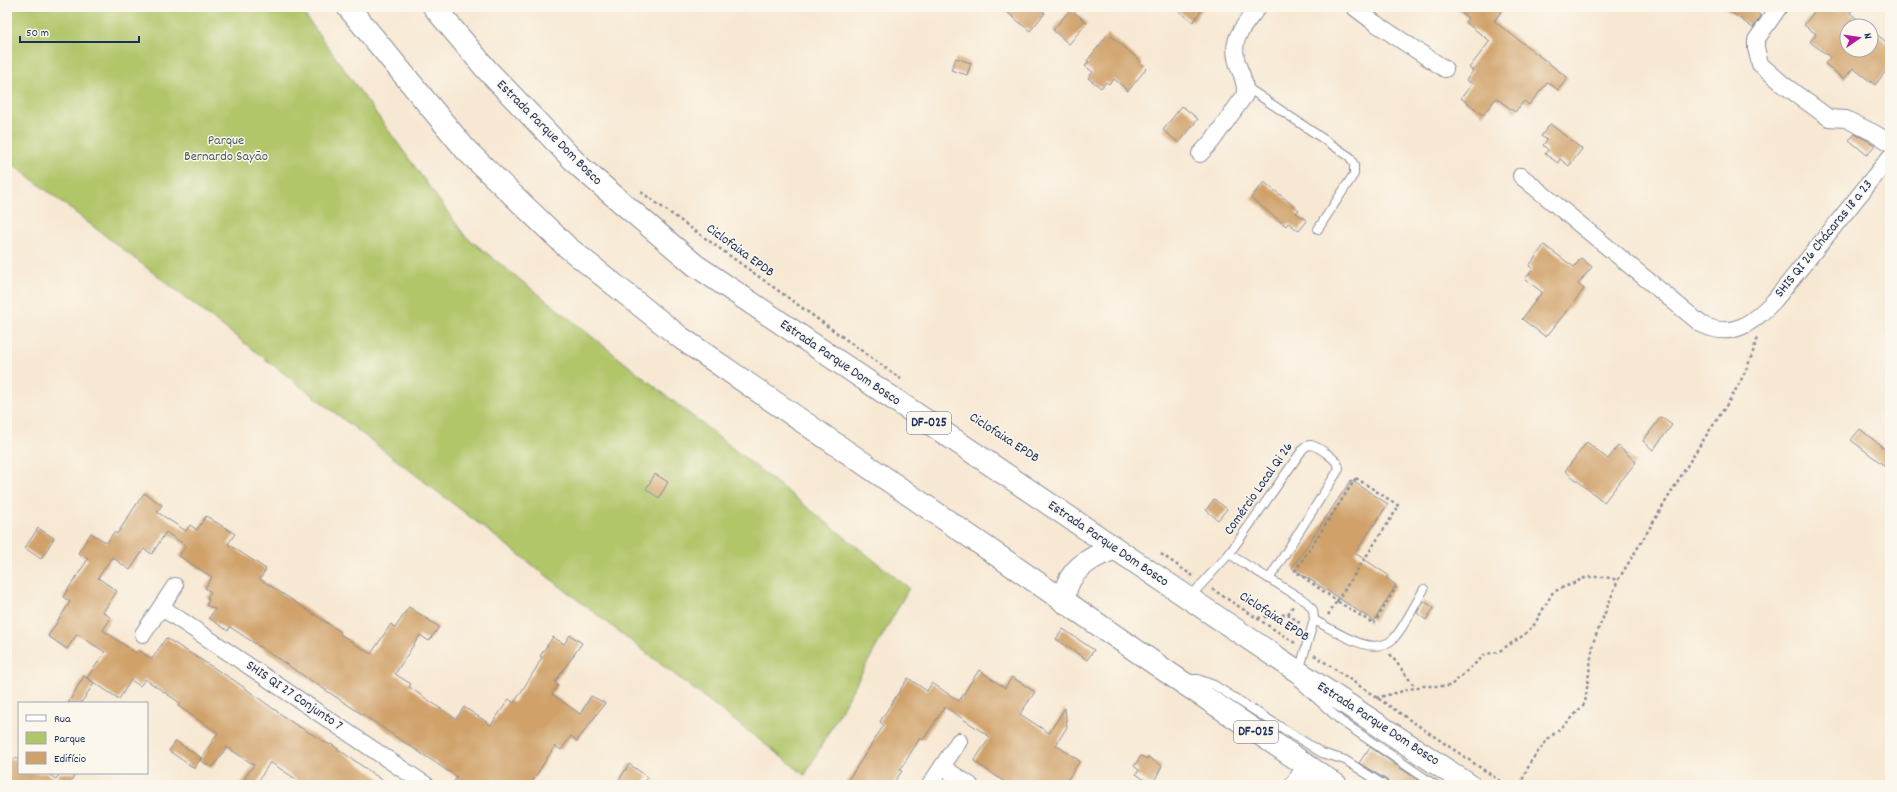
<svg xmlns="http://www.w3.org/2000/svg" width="1897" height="792" font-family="Dekko,sans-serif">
	<rect width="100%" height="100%" fill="#fbf7ec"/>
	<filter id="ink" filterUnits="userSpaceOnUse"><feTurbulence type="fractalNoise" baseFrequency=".025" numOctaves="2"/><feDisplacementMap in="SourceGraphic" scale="8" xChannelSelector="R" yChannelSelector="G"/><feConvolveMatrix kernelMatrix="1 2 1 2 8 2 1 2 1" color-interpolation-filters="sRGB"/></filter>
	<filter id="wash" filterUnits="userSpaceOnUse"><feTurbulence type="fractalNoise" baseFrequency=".012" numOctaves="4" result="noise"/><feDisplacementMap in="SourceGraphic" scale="16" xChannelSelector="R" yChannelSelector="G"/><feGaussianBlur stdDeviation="0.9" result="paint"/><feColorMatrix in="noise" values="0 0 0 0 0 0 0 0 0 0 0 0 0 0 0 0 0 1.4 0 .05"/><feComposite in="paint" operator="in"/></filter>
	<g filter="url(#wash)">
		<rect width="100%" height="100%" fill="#f7e8d3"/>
		<path fill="#b1c569" stroke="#667a64" d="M7 7H299L465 236 909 588 805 775 7 160Z"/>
		<g id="blocks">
			<g fill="#d0a26b">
				<path d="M1001 7H1038L1045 13 1030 31Z"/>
				<path d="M1173 7H1204L1193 22Z"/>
				<path d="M1455 7H1505L1494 21 1568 78 1558 90 1548 82 1529 105 1524 101 1515 112 1496 98 1483 115 1461 98 1472 84 1466 80 1473 71 1469 68 1490 41 1465 22 1468 18Z"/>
				<path d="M1724 7H1751L1761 16 1753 28Z"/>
				<path d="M1818 7H1854L1850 13 1866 26H1847V50H1871V30L1890 45V66L1875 85 1853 68 1844 79 1825 64 1830 57 1810 42 1816 34 1804 25Z"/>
				<path d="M1071 9 1087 23 1069 44 1053 30Z"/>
				<path d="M1108 34 1141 61 1140 63 1146 69 1128 91 1114 79 1109 84 1106 82 1101 88 1088 78 1093 72 1085 66 1089 62 1087 61Z"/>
				<path d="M956 58 971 63 967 75 951 70Z"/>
				<path d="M1182 106 1198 119 1179 143 1163 130Z"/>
				<path d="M1550 124 1582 149 1569 166 1560 159 1558 163 1545 154 1548 150 1543 145 1547 140 1541 136Z"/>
				<path d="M1855 134 1875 145 1867 155 1849 140Z"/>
				<path d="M1264 182 1299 210 1296 213 1307 221 1299 231 1288 223 1286 226 1251 198Z"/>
				<path d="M1544 245 1574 267 1581 258 1592 267 1578 284 1584 289 1546 337 1522 319 1542 292 1525 279 1533 269 1529 266Z"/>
				<path d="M1661 417 1672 425 1653 450 1643 441Z"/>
				<path d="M1860 429 1890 453V470L1851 440Z"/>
				<path d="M1587 442 1608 459 1618 446 1636 462 1604 502 1565 471Z"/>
				<path d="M655 474 668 482 659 498 646 489Z"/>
				<path d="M1351 480 1388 504 1355 553 1388 575 1386 578 1396 585 1374 621 1292 568Z"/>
				<path d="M144 493 162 505 157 512 186 531 190 525 197 530 206 516 235 534 228 544 266 569 260 579 341 632 340 634 371 654 391 624 395 628 409 607 439 627 429 641 420 635 395 674 411 684 409 687 456 719 464 707 491 725 509 699 514 703 535 670 542 657 540 656 553 637 564 644 570 635 582 643 555 682 558 685 552 694 580 714 591 696 605 703 577 741 571 736 561 750 555 746 530 785H452L457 777 230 627 228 631 209 618 215 609 206 605 209 600 207 598 211 592 205 588 212 577 179 556 186 546 166 532 152 554 144 549 130 570 112 557 98 578 117 591 103 612 111 618 103 630 136 653 138 650 152 659 166 638 235 681 293 723 330 745 331 744 389 785H305L270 762 256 785H240L254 765 227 747 212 768 200 760 218 733 178 706 180 703 145 679 140 686 131 680 119 699 87 678 105 652 77 634 67 649 48 636 70 602 63 597 88 559 78 553 91 533 107 543 114 532 117 534Z"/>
				<path d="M1214 499 1227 509 1218 520 1206 510Z"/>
				<path d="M38 528 54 538 41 559 25 548Z"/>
				<path d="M1424 601 1434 608 1426 620 1417 613Z"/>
				<path d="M1063 629 1094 650 1087 660 1056 639Z"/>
				<path d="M979 670 1005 688 1012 677 1035 692 1020 714 1049 733 1065 708 1067 727 1056 745 1080 761 1064 785H1009L974 761 990 737 945 707 923 740 920 738 900 770 902 771 892 785H845L884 725 880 722 884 715 908 678 927 691 932 683 959 701Z"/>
				<path d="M84 676 94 683 81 703H68Z"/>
				<path d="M176 741 201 758 194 768 169 751Z"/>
				<path d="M1370 747 1425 785H1389L1387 780 1359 763Z"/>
				<path d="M1141 756 1147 759 1148 757 1162 766 1152 785 1136 774 1139 770 1134 766Z"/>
				<path d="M19 758V773H47L56 779 60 773H76L68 785H7V760Z"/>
				<path d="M629 764 648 777 643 785H627L619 780Z"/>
			</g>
		</g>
	</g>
	<g filter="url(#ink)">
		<use href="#blocks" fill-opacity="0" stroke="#898c98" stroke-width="1"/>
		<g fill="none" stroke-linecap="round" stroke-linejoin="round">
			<defs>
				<g id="lane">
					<path d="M1245 86 1350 157 1354 165V174L1318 229"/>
					<path d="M1229 554 1307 602 1313 610 1314 620 1299 671"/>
					<path d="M1189 598 1229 554 1303 449C1305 447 1308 445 1311 445 1319 447 1340 461 1339 469L1269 579"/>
					<path d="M1314 620C1335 630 1372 659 1393 639 1402 631 1417 601 1424 589"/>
					<path d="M1188 679H1198L1214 685 1322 753 1345 760 1384 785"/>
					<path d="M1298 682 1341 721 1435 785"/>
				</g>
				<g id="street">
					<path d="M1354 7 1375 23 1445 69"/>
					<path d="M1779 7 1756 40V48L1760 64 1784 85 1829 118 1846 119 1876 134 1890 143"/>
					<path d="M1200 154 1212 141 1245 95C1246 85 1243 77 1239 68 1228 40 1242 29 1258 7"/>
					<path d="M1521 176 1701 324C1733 340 1752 323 1774 301L1890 157"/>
					<path d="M161 607 426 785"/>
					<path d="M143 634 175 586"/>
					<path d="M942 767 970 785"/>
					<path d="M930 785 959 741"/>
				</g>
				<path id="secondary" d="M1296 785 1309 767"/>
				<g id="primary">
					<path d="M348 7 466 150 566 246 681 338 1176 678 1336 785"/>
					<path d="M434 7 487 70 579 166 695 265 1285 663 1469 785"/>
					<path d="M1064 602C1065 597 1065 591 1067 586 1074 566 1097 554 1115 549"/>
				</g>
			</defs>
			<use href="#lane" stroke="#898c98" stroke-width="10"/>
			<use href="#street" stroke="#898c98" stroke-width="18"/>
			<use href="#secondary" stroke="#898c98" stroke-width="24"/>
			<use href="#primary" stroke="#898c98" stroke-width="24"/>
			<g stroke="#898c98" stroke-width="2.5" stroke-dasharray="3 3" stroke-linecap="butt">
				<path d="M641 192 901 379"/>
				<path d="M1356 478 1399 506 1337 601 1295 571Z"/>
				<path d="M1161 554 1193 576"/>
				<path d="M1212 589 1295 643"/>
				<path d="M1288 614 1293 606"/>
				<path d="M1328 615 1337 601 1374 624 1396 587"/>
				<path d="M1258 618 1288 614 1301 624"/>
				<path d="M1390 654 1415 687"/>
				<path d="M1314 655 1506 785"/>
				<path d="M1376 698 1422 686H1450L1486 654 1498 652 1524 635 1534 625 1553 592 1587 577H1605L1618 580C1646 535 1672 490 1700 445 1722 411 1749 377 1757 336"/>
				<path d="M1520 785 1531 761 1548 739 1571 719 1585 703 1593 643 1618 580"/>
			</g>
			<use href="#lane" stroke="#fff" stroke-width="8"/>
			<use href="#street" stroke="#fff" stroke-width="16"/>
			<use href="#secondary" stroke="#fff" stroke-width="22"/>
			<use href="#primary" stroke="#fff" stroke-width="22"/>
		</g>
	</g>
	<g text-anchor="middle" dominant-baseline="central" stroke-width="3" stroke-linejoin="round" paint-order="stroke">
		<g fill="#fbf7ec" stroke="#5e6b89" stroke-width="1">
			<rect x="907" y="412" width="44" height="22" rx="3"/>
			<rect x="1234" y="721" width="44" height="22" rx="3"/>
		</g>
		<g font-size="13" font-weight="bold" fill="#1b2f5e">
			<text x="929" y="423">DF-025</text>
			<text x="1256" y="732">DF-025</text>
		</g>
		<g font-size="14" fill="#1b2f5e" stroke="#fbf7ec">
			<text transform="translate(549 133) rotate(45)">Estrada Parque Dom Bosco</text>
			<text transform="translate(1824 239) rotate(-51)">SHIS QI 26 Chácaras 18 a 23</text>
			<text transform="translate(740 251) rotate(36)">Ciclofaixa EPDB</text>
			<text transform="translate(840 363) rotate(34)">Estrada Parque Dom Bosco</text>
			<text transform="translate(1004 438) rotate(33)">Ciclofaixa EPDB</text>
			<text transform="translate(1259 489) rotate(-55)">Comércio Local Qi 26</text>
			<text transform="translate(1108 544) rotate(34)">Estrada Parque Dom Bosco</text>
			<text transform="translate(1274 617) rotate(33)">Ciclofaixa EPDB</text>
			<text transform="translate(294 696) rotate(34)">SHIS QI 27 Conjunto 7</text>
			<text transform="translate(1378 724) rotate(33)">Estrada Parque Dom Bosco</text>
		</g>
		<g font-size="14" fill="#485c61" stroke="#fbf7ec">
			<text x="226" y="141">Parque<tspan x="226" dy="16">Bernardo Sayão</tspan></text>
		</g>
	</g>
	<rect width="1897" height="792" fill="none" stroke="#fbf7ec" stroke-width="24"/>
	<rect x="18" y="702" width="130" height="72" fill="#fbf7ec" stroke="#a1a7b3"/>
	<rect x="26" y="715" width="20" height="6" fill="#ffffff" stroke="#a1a7b3"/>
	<text x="54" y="722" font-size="12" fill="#1b2f5e">Rua</text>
	<rect x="26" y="732" width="20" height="12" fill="#b1c569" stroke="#a1a7b3"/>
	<text x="54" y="742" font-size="12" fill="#1b2f5e">Parque</text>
	<rect x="26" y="752" width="20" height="12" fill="#d0a26b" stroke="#a1a7b3"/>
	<text x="54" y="762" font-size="12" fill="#1b2f5e">Edifício</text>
	<g transform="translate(1859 38) rotate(77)"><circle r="19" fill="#fbf7ec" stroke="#a1a7b3"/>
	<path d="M0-3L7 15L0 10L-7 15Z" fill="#b5179e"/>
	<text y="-6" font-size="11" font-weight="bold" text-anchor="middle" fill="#1b2f5e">N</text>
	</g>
	<path d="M20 36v6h119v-6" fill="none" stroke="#1b2f5e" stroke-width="2"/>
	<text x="26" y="36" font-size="12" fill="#1b2f5e" stroke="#fbf7ec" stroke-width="3" paint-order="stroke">50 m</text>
</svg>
